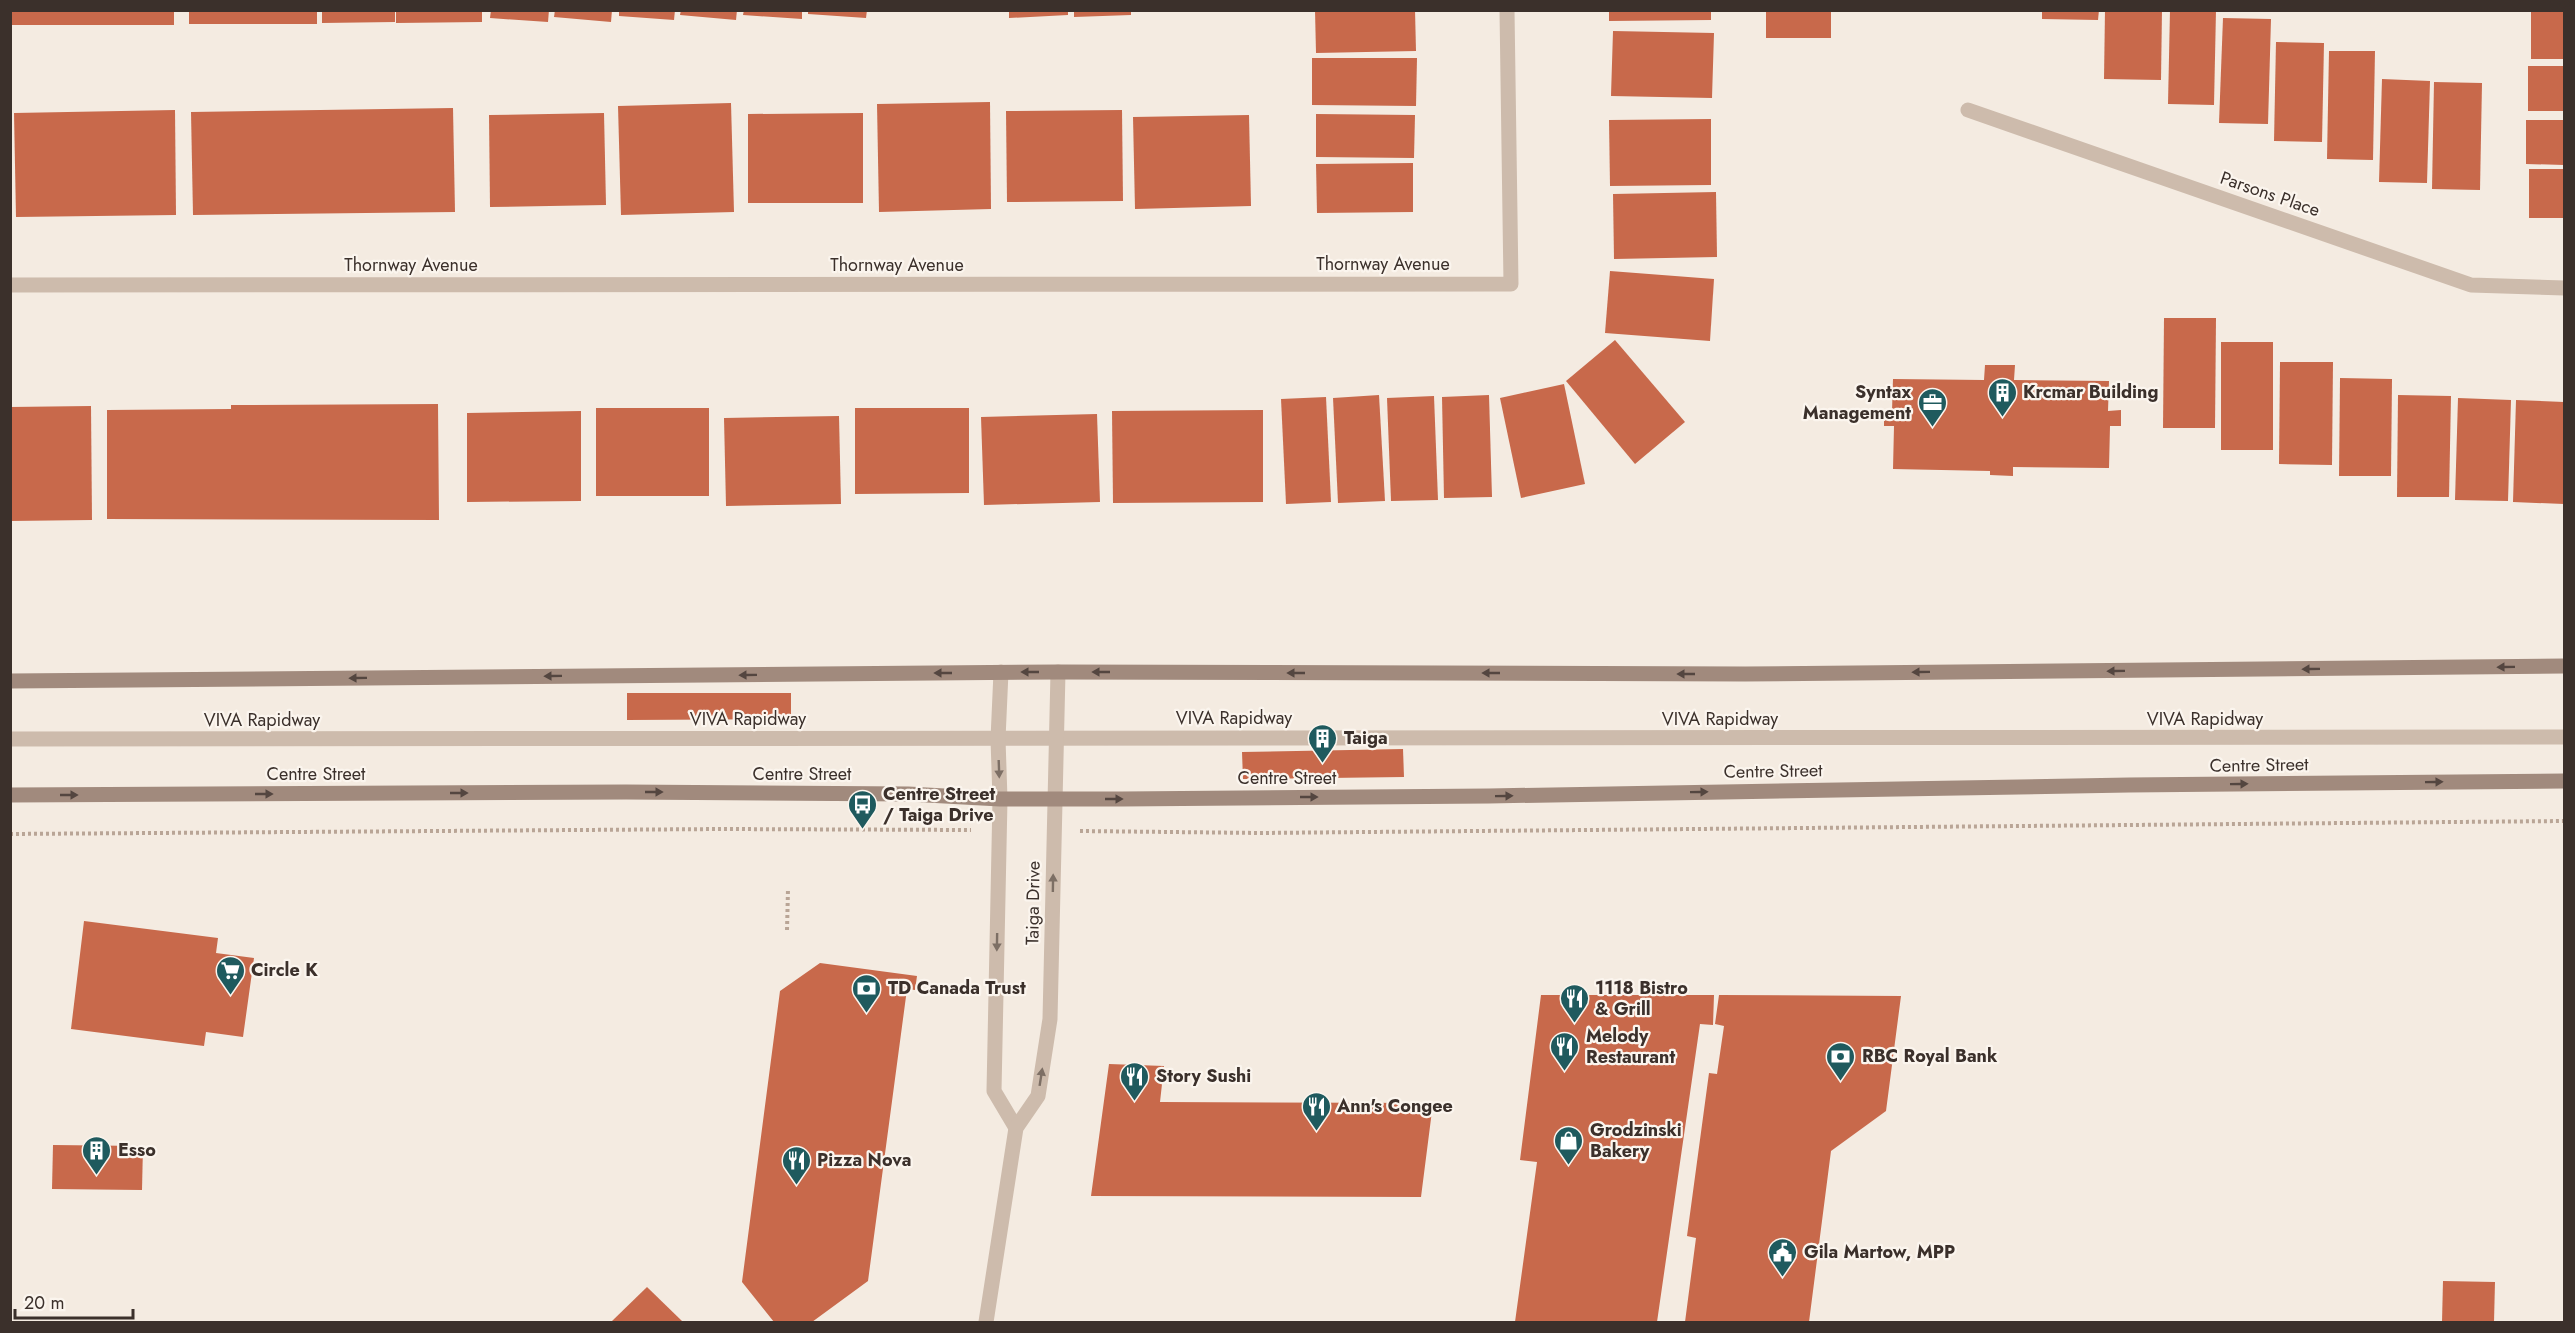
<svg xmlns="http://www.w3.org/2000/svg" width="2575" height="1333" font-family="Jost,sans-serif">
	<rect width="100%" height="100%" fill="#f4ebe1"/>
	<g fill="#c8694b">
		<path d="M11 10H174V25H12Z"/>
		<rect x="189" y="10" width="128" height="14"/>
		<path d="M322 10H395V22L322 23Z"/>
		<path d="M396 10H482V22L396 23Z"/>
		<path d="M491 10H549L548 22 490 18Z"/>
		<path d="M555 10H612L611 22 554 17Z"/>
		<path d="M619 10H675L674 20 619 16Z"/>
		<path d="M681 10H737L736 20 680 15Z"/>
		<path d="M744 10H802V19L743 15Z"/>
		<path d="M808 10H867L866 18 808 14Z"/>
		<path d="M1009 10H1068V15L1009 18Z"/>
		<path d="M1074 10H1131V15L1074 17Z"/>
		<path d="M1315 10H1415L1416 51 1316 53Z"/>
		<path d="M1609 10H1711V20L1609 21Z"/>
		<rect x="1766" y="10" width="65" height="28"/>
		<path d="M2042 10H2099L2098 20 2042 19Z"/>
		<path d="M2105 10H2162L2161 80 2104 79Z"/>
		<path d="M2170 10H2216L2214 105 2168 104Z"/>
		<path d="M2564 11V59H2531V12Z"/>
		<path d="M2223 18 2271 19 2268 124 2219 123Z"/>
		<path d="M1613 31 1714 33 1712 98 1611 96Z"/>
		<path d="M2276 42 2324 43 2322 142 2274 141Z"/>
		<path d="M2329 51H2375L2373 160 2327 159Z"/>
		<path d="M1312 58H1417L1416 106 1312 105Z"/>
		<rect x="2528" y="66" width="36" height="45"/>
		<path d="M2382 79 2430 81 2427 183 2379 182Z"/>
		<path d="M2434 82 2482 83 2480 190 2432 189Z"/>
		<path d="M990 102 991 209 879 212 877 104Z"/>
		<path d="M731 103 734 212 621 215 618 106Z"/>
		<path d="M453 108 455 212 193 215 191 112Z"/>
		<path d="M175 110 176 215 16 217 14 113Z"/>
		<path d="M1122 110 1123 201 1007 202 1006 111Z"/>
		<path d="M604 113 606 205 490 207 489 115Z"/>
		<path d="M863 113V203H748V114Z"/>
		<path d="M1316 114 1415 115 1414 158 1316 157Z"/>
		<path d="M1249 115 1251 206 1135 209 1133 117Z"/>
		<path d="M1711 119V185L1610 186 1609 120Z"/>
		<path d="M2526 120H2564V165L2526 164Z"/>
		<path d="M1413 163V212L1317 213 1316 164Z"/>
		<rect x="2529" y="169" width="35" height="49"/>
		<path d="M1716 192 1717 257 1614 259 1613 194Z"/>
		<path d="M1610 271 1714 279 1710 341 1605 333Z"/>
		<path d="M2164 318H2216L2215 428H2163Z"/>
		<path d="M1615 340 1685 422 1635 464 1566 381Z"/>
		<rect x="2221" y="342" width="52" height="108"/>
		<path d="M2280 362H2333L2332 465 2279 464Z"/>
		<path d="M1985 365H2015L2014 380 2109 381 2108 411 2121 410V426H2110L2109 468 2013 467V476L1990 475V471L1893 469 1894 426H1884V410L1892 411 1893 379 1984 380Z"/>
		<path d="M2340 378 2392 379 2391 476H2339Z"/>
		<path d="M1564 384 1585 484 1521 498 1500 398Z"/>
		<path d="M1379 395 1385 501 1338 503 1333 398Z"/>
		<path d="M1489 395 1492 497 1444 498 1442 397Z"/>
		<path d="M2398 395 2451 396 2449 497H2397Z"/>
		<path d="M1434 396 1438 500 1391 501 1387 398Z"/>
		<path d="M1326 397 1331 502 1286 504 1281 399Z"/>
		<path d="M2458 398 2511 400 2508 501 2455 500Z"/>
		<path d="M2516 400 2564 402V504L2513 502Z"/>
		<path d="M438 404 439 520 107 519V410L231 409V405Z"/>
		<path d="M91 406 92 520 10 521V407Z"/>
		<rect x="596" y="408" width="113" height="88"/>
		<path d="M855 408H969V493L855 494Z"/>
		<path d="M1263 410V502L1113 503 1112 411Z"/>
		<path d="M581 411V501L467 502V413Z"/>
		<path d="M1097 414 1100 502 984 505 981 417Z"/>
		<path d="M839 416 841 504 726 506 724 418Z"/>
		<path d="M627 693H791V719L627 720Z"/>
		<path d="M1403 749 1404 777 1243 779 1242 752Z"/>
		<path d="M84 921 218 938 216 953 254 958 243 1037 206 1032 204 1046 71 1029Z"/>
		<path d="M820 963 917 976 915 990 907 989 868 1281 812 1322H774L742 1282 780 991Z"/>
		<path d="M1541 995H1714L1713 1025 1700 1024 1657 1322H1515L1537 1162 1520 1160Z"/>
		<path d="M1719 995 1901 996 1886 1111 1831 1151 1809 1322H1685L1696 1238 1687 1236 1709 1073 1717 1074 1724 1026 1715 1024Z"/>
		<path d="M1109 1064 1164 1066 1160 1102 1433 1103 1421 1197 1091 1196Z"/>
		<path d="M53 1145 143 1146 142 1190 52 1189Z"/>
		<path d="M2443 1281 2495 1282 2494 1322H2442Z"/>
		<path d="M647 1287 683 1322H611Z"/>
	</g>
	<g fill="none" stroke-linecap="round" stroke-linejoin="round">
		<g stroke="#b9a596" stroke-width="4" stroke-dasharray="3 3" stroke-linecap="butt">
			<path d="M1080 831 1260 833 2564 821"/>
			<path d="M10 834 721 829 971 830"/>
			<path d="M787 930 788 889"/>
		</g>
		<path stroke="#cdbbac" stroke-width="15" d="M10 739 2564 737"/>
		<g stroke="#cdbbac" stroke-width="15">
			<path d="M1968 110 2471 285 2564 288"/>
			<path d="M10 285 1511 284 1507 10"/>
			<path d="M1001 672 998 739 1000 799 994 1091 1016 1128"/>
			<path d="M986 1322 1016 1128 1038 1096 1050 1019 1058 672"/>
		</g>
		<g stroke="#a18a7d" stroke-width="15">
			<path d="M10 681 1058 672 1745 674 2564 666"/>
			<path d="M10 795 626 792 908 794 1000 799H1122L1489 796 2129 785 2564 781"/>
		</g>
	</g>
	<defs><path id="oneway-solid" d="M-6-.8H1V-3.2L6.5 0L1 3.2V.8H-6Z" transform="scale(1.5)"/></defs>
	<g fill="#544640">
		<use href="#oneway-solid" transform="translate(2506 667) rotate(179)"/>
		<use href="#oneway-solid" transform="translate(2311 669) rotate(179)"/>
		<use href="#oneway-solid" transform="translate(2116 671) rotate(179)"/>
		<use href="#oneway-solid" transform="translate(1030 672) rotate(180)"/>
		<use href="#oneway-solid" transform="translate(1101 672) rotate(-180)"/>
		<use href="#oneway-solid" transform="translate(1921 672) rotate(179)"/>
		<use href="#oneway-solid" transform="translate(943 673) rotate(180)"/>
		<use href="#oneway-solid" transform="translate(1296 673) rotate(-180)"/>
		<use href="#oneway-solid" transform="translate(1491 673) rotate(-180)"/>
		<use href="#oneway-solid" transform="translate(1686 674) rotate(-180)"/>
		<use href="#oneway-solid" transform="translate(748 675) rotate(179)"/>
		<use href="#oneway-solid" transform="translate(553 676) rotate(179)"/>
		<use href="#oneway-solid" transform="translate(358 678) rotate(179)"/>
		<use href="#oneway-solid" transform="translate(2434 782) rotate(-1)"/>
		<use href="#oneway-solid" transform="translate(2239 784) rotate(-1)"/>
		<use href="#oneway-solid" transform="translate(654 792)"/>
		<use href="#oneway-solid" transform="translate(1699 792) rotate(-1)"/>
		<use href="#oneway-solid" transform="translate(459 793)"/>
		<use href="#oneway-solid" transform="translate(264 794)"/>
		<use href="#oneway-solid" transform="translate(69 795)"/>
		<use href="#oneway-solid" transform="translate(1504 796) rotate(-1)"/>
		<use href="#oneway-solid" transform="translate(1309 797)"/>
		<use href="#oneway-solid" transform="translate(1114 799)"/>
	</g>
	<g fill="#7d6f65">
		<use href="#oneway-solid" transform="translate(999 769) rotate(88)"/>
		<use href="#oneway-solid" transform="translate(1053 883) rotate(-89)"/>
		<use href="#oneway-solid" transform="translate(997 942) rotate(91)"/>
		<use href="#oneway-solid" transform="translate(1041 1077) rotate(-81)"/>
	</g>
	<defs>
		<symbol id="building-pin" viewBox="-11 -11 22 30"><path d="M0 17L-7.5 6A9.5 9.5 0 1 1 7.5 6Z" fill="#1f5a5e" stroke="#fbf5ee"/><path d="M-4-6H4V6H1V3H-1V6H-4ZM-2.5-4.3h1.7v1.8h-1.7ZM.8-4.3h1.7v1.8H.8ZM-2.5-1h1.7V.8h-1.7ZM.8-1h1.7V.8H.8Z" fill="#fff"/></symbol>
		<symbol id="office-pin" viewBox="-11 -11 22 30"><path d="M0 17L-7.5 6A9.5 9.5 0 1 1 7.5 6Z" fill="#1f5a5e" stroke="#fbf5ee"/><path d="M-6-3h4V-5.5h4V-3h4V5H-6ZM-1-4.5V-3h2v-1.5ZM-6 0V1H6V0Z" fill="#fff"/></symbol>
		<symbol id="bus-pin" viewBox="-11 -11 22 30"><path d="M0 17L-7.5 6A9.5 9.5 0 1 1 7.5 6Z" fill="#1f5a5e" stroke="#fbf5ee"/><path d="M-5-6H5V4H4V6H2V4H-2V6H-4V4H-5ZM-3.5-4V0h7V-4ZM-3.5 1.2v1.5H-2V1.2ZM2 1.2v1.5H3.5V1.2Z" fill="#fff"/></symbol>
		<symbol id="supermarket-pin" viewBox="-11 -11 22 30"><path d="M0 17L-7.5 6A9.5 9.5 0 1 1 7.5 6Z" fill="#1f5a5e" stroke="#fbf5ee"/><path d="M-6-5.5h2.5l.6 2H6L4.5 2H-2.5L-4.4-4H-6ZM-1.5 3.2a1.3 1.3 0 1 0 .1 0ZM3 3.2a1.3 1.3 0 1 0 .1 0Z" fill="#fff"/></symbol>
		<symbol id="bank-pin" viewBox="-11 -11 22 30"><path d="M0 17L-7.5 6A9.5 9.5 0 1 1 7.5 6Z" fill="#1f5a5e" stroke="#fbf5ee"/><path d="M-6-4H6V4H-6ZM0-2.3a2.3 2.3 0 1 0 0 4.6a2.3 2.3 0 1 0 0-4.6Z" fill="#fff"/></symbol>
		<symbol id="restaurant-pin" viewBox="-11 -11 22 30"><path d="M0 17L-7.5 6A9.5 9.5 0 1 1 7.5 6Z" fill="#1f5a5e" stroke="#fbf5ee"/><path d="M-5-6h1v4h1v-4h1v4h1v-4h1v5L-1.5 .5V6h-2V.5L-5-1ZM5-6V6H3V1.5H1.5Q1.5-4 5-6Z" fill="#fff"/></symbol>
		<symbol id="shop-pin" viewBox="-11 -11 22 30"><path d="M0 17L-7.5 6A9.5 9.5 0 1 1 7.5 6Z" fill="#1f5a5e" stroke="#fbf5ee"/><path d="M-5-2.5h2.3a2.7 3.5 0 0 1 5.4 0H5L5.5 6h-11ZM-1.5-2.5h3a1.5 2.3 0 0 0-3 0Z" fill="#fff"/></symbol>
		<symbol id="civic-pin" viewBox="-11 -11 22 30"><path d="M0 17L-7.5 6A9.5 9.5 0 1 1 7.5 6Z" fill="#1f5a5e" stroke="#fbf5ee"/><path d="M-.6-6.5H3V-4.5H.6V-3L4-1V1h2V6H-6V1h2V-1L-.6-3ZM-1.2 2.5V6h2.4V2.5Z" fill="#fff"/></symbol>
	</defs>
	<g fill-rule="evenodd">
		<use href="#building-pin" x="1986" y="376" width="33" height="45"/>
		<use href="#office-pin" x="1916" y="386" width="33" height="45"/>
		<use href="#building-pin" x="1306" y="722" width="33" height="45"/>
		<use href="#bus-pin" x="846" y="788" width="33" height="45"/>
		<use href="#supermarket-pin" x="214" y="954" width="33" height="45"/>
		<use href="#bank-pin" x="850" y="972" width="33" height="45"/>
		<use href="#restaurant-pin" x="1558" y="982" width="33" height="45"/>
		<use href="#restaurant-pin" x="1548" y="1030" width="33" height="45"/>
		<use href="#bank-pin" x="1824" y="1040" width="33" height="45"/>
		<use href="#restaurant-pin" x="1118" y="1060" width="33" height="45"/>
		<use href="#restaurant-pin" x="1300" y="1090" width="33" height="45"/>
		<use href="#shop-pin" x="1552" y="1124" width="33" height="45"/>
		<use href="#building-pin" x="80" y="1134" width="33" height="45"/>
		<use href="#restaurant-pin" x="780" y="1144" width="33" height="45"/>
		<use href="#civic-pin" x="1766" y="1236" width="33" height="45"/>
	</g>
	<g text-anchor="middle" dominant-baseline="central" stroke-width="4.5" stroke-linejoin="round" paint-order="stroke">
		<g font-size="18" fill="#3b302b" stroke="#fbf5ee">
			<text transform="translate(2270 194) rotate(19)">Parsons Place</text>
			<text x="1383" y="264">Thornway Avenue</text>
			<text x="411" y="265">Thornway Avenue</text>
			<text x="897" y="265">Thornway Avenue</text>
			<text x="1234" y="718">VIVA Rapidway</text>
			<text x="748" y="719">VIVA Rapidway</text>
			<text x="1720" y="719">VIVA Rapidway</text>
			<text x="2205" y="719">VIVA Rapidway</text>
			<text x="262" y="720">VIVA Rapidway</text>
			<text transform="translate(2259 765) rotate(-1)">Centre Street</text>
			<text transform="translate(1773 771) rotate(-1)">Centre Street</text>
			<text x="316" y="774">Centre Street</text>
			<text x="802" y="774">Centre Street</text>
			<text x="1287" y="778">Centre Street</text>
			<text transform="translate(1033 903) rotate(-89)">Taiga Drive</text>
		</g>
		<g font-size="18" font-weight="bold" fill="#3b302b" stroke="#fbf5ee" text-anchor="start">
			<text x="1911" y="392" text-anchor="end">Syntax<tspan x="1911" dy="21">Management</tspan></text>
			<text x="2023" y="392">Krcmar Building</text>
			<text x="1344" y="738">Taiga</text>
			<text x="883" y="794">Centre Street<tspan x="883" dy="21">/ Taiga Drive</tspan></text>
			<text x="251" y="970">Circle K</text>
			<text x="888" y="988">TD Canada Trust</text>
			<text x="1595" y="988">1118 Bistro<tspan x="1595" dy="21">&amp; Grill</tspan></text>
			<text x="1586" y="1036">Melody<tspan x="1586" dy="21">Restaurant</tspan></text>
			<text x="1862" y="1056">RBC Royal Bank</text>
			<text x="1156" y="1076">Story Sushi</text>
			<text x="1337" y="1106">Ann's Congee</text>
			<text x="1590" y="1130">Grodzinski<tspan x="1590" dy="21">Bakery</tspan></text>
			<text x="118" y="1150">Esso</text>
			<text x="817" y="1160">Pizza Nova</text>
			<text x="1804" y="1252">Gila Martow, MPP</text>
		</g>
	</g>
	<rect width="2575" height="1333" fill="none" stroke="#3b302b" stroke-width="24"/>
	<path d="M15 1309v9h118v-9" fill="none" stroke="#3b302b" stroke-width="3"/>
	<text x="24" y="1309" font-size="18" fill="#3b302b" stroke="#fbf5ee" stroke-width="4.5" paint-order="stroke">20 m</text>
</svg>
